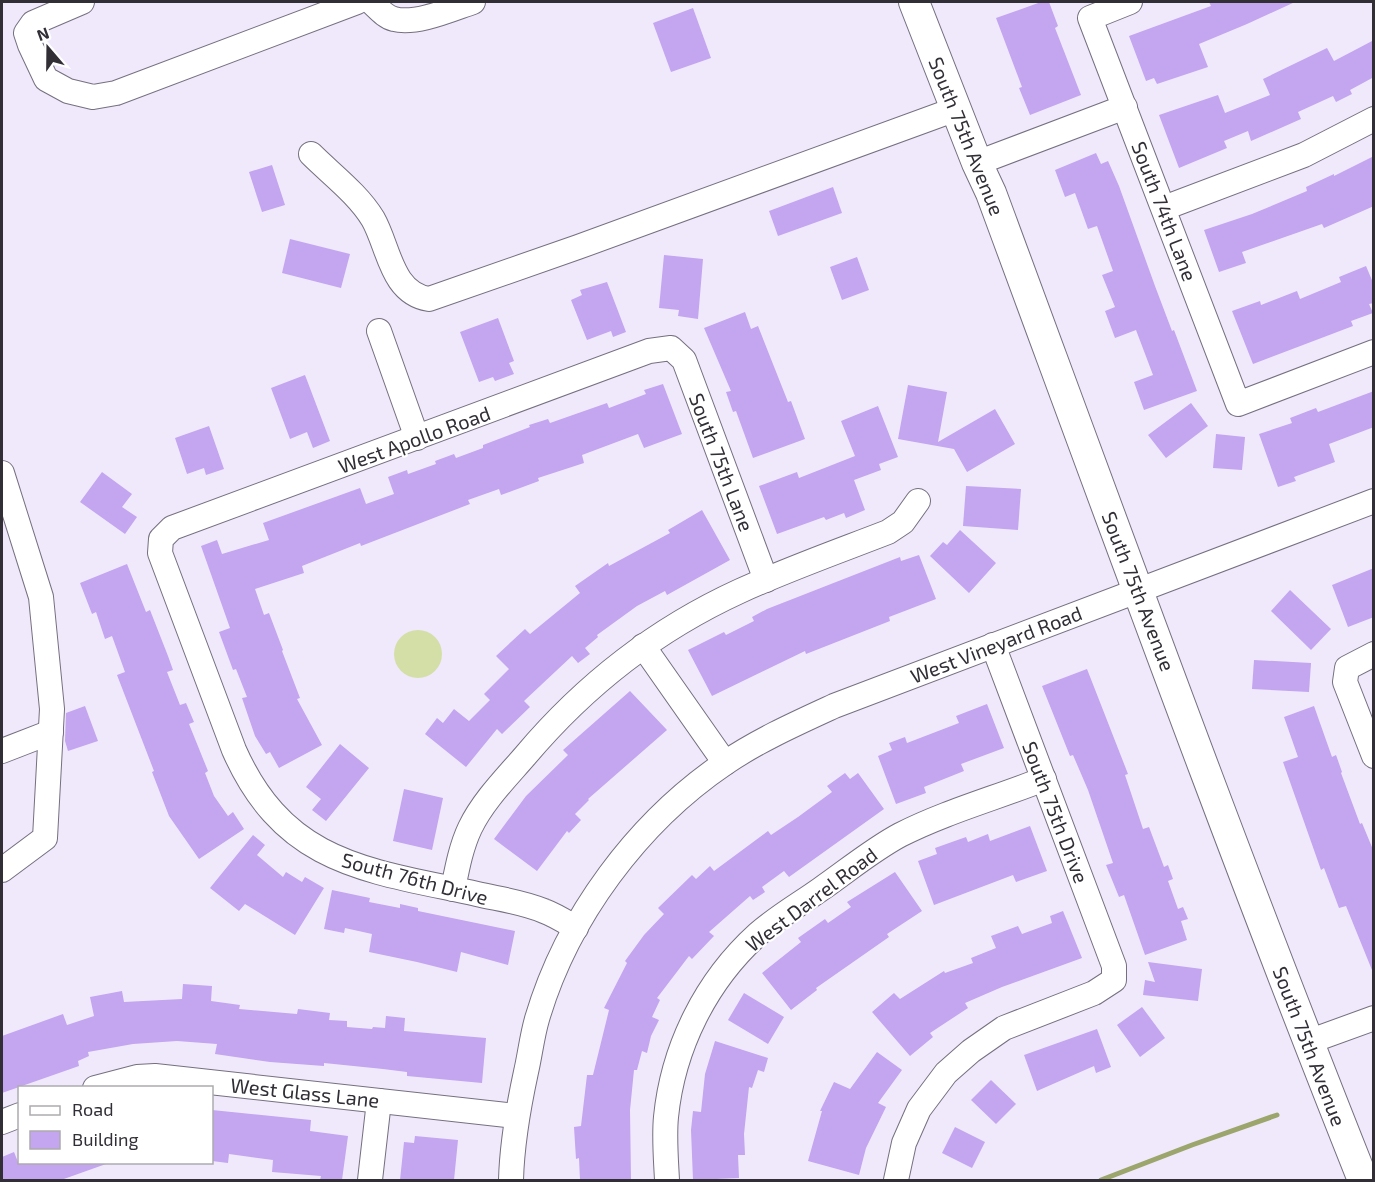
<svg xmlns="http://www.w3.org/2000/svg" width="1375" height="1182" font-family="'Exo 2',sans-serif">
	<rect width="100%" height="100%" fill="#f0e9fc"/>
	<circle fill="#d4dfa8" cx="418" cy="654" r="24"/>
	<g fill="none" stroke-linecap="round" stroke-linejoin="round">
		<path stroke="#9ca56c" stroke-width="5" d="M1101 1180 1192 1145 1277 1115"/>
	</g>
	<g fill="#c3a5f0">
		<path d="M1041 2H1049L1058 26 1055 28 1081 95 1030 115 1019 88 1022 87 996 18Z"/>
		<path d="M1209 2H1295L1247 24 1199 44 1208 67 1157 84 1154 78 1146 81 1129 36 1211 6Z"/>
		<path d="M693 8 711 58 671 72 653 23Z"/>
		<path d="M1374 40V77L1350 90 1352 94 1336 102 1333 96 1298 112 1301 119 1251 141 1248 131 1224 141 1227 148 1179 168 1159 115 1218 95 1225 113 1270 95 1263 79 1327 48 1334 61Z"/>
		<path d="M1096 153 1101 164 1108 161 1119 186 1155 286 1172 331 1174 330 1197 391 1144 410 1134 382 1153 375 1136 330 1115 338 1105 311 1115 307 1102 275 1113 271 1097 226 1088 229 1075 193 1065 197 1055 170Z"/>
		<path d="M1374 156V206L1324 228 1322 224 1242 252 1246 263 1219 272 1204 230 1252 214 1307 191 1306 187 1334 174V176Z"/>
		<path d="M272 165 285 205 262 212 249 172Z"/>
		<path d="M833 187 842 213 778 236 769 211Z"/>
		<path d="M290 239 350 254 341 288 282 273Z"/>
		<path d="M664 255 703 259 698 319 678 316 679 310 659 308Z"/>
		<path d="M857 257 869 290 842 300 830 267Z"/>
		<path d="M1366 266 1374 285V303L1369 304 1373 313 1351 321 1353 326 1253 364 1232 311 1260 301 1261 305 1297 291 1300 299 1341 282 1339 277Z"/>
		<path d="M607 282 626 332 613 337 611 331 587 340 571 300 582 295 580 290Z"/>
		<path d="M745 312 751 329 758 326 788 402 791 401 805 439 753 458 736 411 733 412 726 392 731 391 704 328Z"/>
		<path d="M498 318 514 361 509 363 514 374 495 381 493 377 479 382 460 332Z"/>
		<path d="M305 375 330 441 313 448 307 432 290 439 271 388Z"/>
		<path d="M663 384 682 434 644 448 638 434 582 455 584 463 538 478 539 481 501 495 499 489 468 500 470 504 361 546 360 543 302 566 304 573 255 589 264 615 269 613 283 650 282 651 300 698 297 699 322 745 279 768 270 752 266 754 255 736 242 698 247 697 236 669 233 670 219 632 230 628 201 546 217 540 222 554 269 540 263 523 360 488 366 504 394 494 388 477 407 470 408 474 436 464 435 461 454 454 456 458 483 448V445L530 427 529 425 548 419 550 423 607 403 609 408 646 394 644 390Z"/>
		<path d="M908 385 947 392 938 442 995 409 1015 444 967 472 954 449 898 439Z"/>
		<path d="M1374 391V427L1329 444 1335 462 1294 477 1296 481 1278 487 1259 434 1292 423 1290 418 1316 408 1318 412Z"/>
		<path d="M1191 403 1208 426 1166 458 1148 435Z"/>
		<path d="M878 406 898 457 879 464 881 470 854 480 865 510 846 518 844 513 826 520 824 517 777 534 759 486 797 472 799 478 855 456 841 421Z"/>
		<path d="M209 426 224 469 206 475 204 468 187 474 175 438Z"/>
		<path d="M1216 434 1245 437 1242 470 1213 468Z"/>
		<path d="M102 472 132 494 122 507 137 517 125 534 80 502Z"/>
		<path d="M966 486 1021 489 1018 530 963 526Z"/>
		<path d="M702 510 730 560 667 595 665 591 637 606 597 635 598 637 585 648 590 654 578 663 572 656 524 701 530 707 502 734 497 729 466 767 425 734 437 718 443 723 454 709 469 721 490 700 484 694 509 669 496 656 525 629 530 634 580 593 575 586 608 563 609 566 670 533 668 530Z"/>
		<path d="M960 530 996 563 969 593 930 556 943 542 947 545Z"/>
		<path d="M919 555 936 599 889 617 890 621 806 654 805 651 712 696 688 650 724 632 726 635 754 621 752 617 767 609 900 557 901 561Z"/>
		<path d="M127 564 146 612 150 610 168 656 173 670 167 672 180 705 186 703 194 722 189 724 208 771 205 773 214 796 228 816 233 812 244 829 199 859 169 816 152 772 154 771 117 675 125 672 112 636 105 639 96 612 92 614 80 583Z"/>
		<path d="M1374 568V617L1348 627 1332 585Z"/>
		<path d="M1290 590 1331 629 1311 650 1271 611Z"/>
		<path d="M1254 660 1311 663 1309 692 1252 689Z"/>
		<path d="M1087 669 1128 774 1125 775 1143 829 1149 827 1164 867 1168 865 1173 879 1168 881 1178 909 1183 907 1188 919 1181 921 1187 940 1145 955 1124 895 1119 897 1106 865 1113 863 1088 790 1073 755 1070 756 1042 686Z"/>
		<path d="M630 691 667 730 588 799 589 800 575 814 581 820 569 833 567 831 537 871 494 839 526 796 568 755 563 750Z"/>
		<path d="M987 704 1004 748 961 764 964 771 924 787 926 793 896 804 878 756 892 750 889 743 905 737 907 743 959 723 956 716Z"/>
		<path d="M85 706 98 741 68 751 65 741 66 713Z"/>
		<path d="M1314 706 1332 757 1336 755 1342 772 1341 773 1360 824 1362 823 1374 852V975L1346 906 1339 908 1324 868 1321 870 1283 762 1298 757 1284 717Z"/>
		<path d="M340 744 369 768 326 821 312 810 321 799 306 787Z"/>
		<path d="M845 773 850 779 858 773 884 809 789 877 784 871 762 887 765 892 753 900 750 896 709 932 714 936 692 959 689 956 657 998 660 1000 652 1017 659 1020 651 1036 647 1053 642 1051 637 1070H634L630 1110 631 1180H580L579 1158 576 1159 574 1127 581 1126 587 1075H593L609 1010 604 1008 627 963 625 961 644 935 664 914 658 908 692 875 696 879 710 866 714 871 768 831 771 835 798 817 832 792 827 786Z"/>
		<path d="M404 789 443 798 432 850 393 841Z"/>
		<path d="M1030 826 1047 871 1016 882 1013 875 934 905 918 861 937 854 935 848 966 837 968 842 988 834 990 841Z"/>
		<path d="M253 835 265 845 257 855 283 877 286 872 302 882 305 877 324 888 295 935 245 904 239 911 210 888Z"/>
		<path d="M895 872 922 911 887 934 889 937 816 988 817 990 791 1010 762 973 801 942 798 938 825 919 828 923 851 907 847 902Z"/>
		<path d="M332 890 370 898 369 902 400 908V904L418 908V911L515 931 508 965 461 952 457 972 417 962 369 952 372 934 345 928 344 933 324 929Z"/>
		<path d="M1063 911 1082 958 1002 987 965 1003 968 1008 930 1033 933 1037 910 1056 872 1012 894 993 900 999 944 971 945 973 973 963 971 958 996 948 991 936 1018 926 1022 934 1052 923 1050 916Z"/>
		<path d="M1148 962 1202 969 1198 1001 1143 995 1145 980 1155 982Z"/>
		<path d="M183 984 212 986 211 1001 240 1005 239 1009 297 1014 298 1009 330 1013 329 1020 347 1021V1027L372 1029 373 1027 385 1028 386 1016 405 1018 404 1031 486 1038 482 1083 407 1076V1072L383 1069 324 1063V1066L270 1062 215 1054 217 1044 177 1041 133 1044 88 1052 89 1056 78 1061 79 1066 2 1093V1036L63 1014 67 1025 94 1016 90 997 122 991 124 1002 182 999Z"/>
		<path d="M744 993 784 1017 768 1044 728 1020Z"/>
		<path d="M1142 1007 1165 1038 1140 1057 1117 1025Z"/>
		<path d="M1097 1029 1111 1067 1096 1073 1094 1066 1037 1091 1024 1055Z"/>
		<path d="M715 1041 768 1058 764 1072 758 1070 752 1088 749 1087 744 1134 745 1155H738L739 1178 693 1180 691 1130 693 1111 701 1112 705 1074Z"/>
		<path d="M877 1052 902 1070 878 1103 886 1107 866 1148 859 1175 808 1161 822 1111H820L834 1082 850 1089Z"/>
		<path d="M991 1080 1016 1104 996 1124 971 1100Z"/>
		<path d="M212 1110 311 1120 310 1131 348 1136 342 1180H320L321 1176 272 1172 273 1160 229 1154 228 1163 212 1161Z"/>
		<path d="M955 1127 985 1142 972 1168 942 1153Z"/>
		<path d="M415 1136 458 1140 454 1180H400L404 1142 414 1143Z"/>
		<path d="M14 1152 18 1162H105L106 1164 61 1180H2V1157Z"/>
	</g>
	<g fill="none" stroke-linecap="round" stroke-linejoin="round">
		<defs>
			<g id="minor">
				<path d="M82 2 33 23 26 33 30 45 46 79 68 91 93 97 116 93 357 2"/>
				<path d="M371 2C378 8 385 17 394 19 416 25 452 9 473 2"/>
				<path d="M1130 2 1090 18 1238 404 1374 352"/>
				<path d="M311 154C331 174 358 194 373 219 389 247 391 293 429 299L578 247 956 109"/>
				<path d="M977 163 1125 107"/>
				<path d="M1164 208 1304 155 1374 119"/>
				<path d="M379 331 417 438"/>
				<path d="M2 473 41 597 52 709 45 838 2 870"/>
				<path d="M643 646 725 763"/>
				<path d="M1374 654 1347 668 1345 682 1374 756"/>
				<path d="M2 751 51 732"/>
				<path d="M453 889C457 869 461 847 470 828 483 801 506 778 525 756 584 686 657 629 740 591 788 569 839 551 888 532L903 522 918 501"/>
				<path d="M576 928C566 922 555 915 544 911 523 902 499 899 477 894 367 870 285 865 234 750L160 553 161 539 172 528 649 351 671 348 684 360 766 580"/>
				<path d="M1308 1042 1374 1018"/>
				<path d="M95 1088 137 1077 155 1076 516 1116"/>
				<path d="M2 1122 20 1115"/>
				<path d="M370 1180 379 1101"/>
				<path d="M511 1180C512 1143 518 1109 526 1072 530 1055 532 1036 537 1019 567 917 638 822 725 763 759 740 797 723 834 706L1374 501"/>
				<path d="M667 1180C666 1160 664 1137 666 1117 673 1047 706 981 758 934 777 917 800 904 821 889 847 871 872 850 900 835 945 812 996 798 1044 779"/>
				<path d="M896 1180 904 1143 919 1109 946 1073 971 1051 1004 1028 1094 993 1114 980V966L993 645"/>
			</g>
			<path id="major" d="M914 2 977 163 991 193C1113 523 1233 854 1363 1180"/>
		</defs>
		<use href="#minor" stroke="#756f7f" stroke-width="26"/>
		<use href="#major" stroke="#756f7f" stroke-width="32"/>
		<use href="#minor" stroke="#fff" stroke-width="24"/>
		<use href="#major" stroke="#fff" stroke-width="30"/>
	</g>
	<g text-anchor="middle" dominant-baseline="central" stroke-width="4.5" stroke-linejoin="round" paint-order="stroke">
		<g font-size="20" fill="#312e35" stroke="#fff">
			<text transform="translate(967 136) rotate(68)">South 75th Avenue</text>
			<text transform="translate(1165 211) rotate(69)">South 74th Lane</text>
			<text transform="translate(414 439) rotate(-20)">West Apollo Road</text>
			<text transform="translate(722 462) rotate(69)">South 75th Lane</text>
			<text transform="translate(1139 591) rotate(69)">South 75th Avenue</text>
			<text transform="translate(996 644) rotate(-21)">West Vineyard Road</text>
			<text transform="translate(1056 812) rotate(69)">South 75th Drive</text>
			<text transform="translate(415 878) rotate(15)">South 76th Drive</text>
			<text transform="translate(811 899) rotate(-37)">West Darrel Road</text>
			<text transform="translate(1310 1046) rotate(69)">South 75th Avenue</text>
			<text transform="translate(305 1092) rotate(6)">West Glass Lane</text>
		</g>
	</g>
	<rect width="1375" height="1182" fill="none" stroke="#312e35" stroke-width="6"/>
	<rect x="18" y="1086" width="195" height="78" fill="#ffffff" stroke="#adabae" stroke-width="1.5"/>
	<rect x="30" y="1106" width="30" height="9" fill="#ffffff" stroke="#adabae" stroke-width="1.5"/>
	<text x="72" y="1116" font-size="18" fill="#312e35">Road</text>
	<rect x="30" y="1131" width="30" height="18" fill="#c3a5f0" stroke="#adabae" stroke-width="1.5"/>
	<text x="72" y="1146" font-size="18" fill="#312e35">Building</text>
	<g transform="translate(48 48) rotate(340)" stroke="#ffffff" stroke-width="4.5" paint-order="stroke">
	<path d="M0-4.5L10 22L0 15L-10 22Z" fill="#312e35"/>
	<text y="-9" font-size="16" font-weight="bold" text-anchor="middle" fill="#312e35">N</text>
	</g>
</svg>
